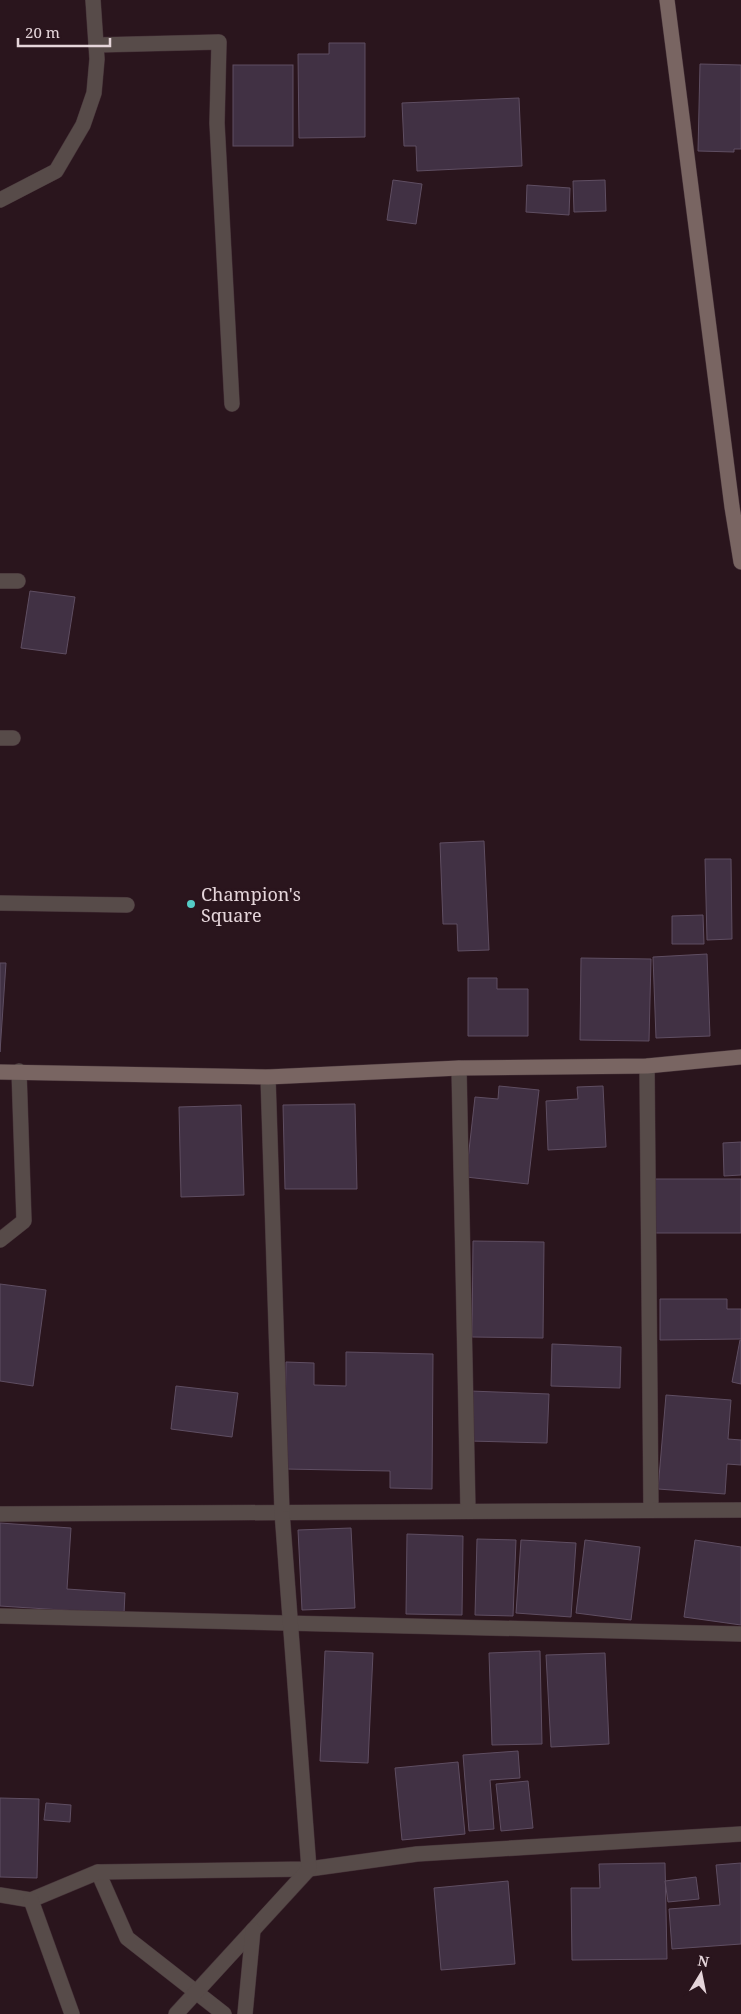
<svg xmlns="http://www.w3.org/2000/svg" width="741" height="2014" font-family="'Noto Serif',serif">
	<rect width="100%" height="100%" fill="#2a151d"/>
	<g fill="#413144" stroke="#5f4e62">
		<path d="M329 43H365V137L299 138 298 54H329Z"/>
		<path d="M700 64 741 65V149H734V152L698 151Z"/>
		<rect x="233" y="65" width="60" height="81"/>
		<path d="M519 98 522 166 417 171 416 146H404L402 103Z"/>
		<path d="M393 180 422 184 416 224 387 220Z"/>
		<path d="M605 180 606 211 574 212 573 181Z"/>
		<path d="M527 185 570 188 569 215 526 212Z"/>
		<path d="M30 591 75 597 66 654 21 648Z"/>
		<path d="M484 841 489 950 458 951 457 924H443L440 843Z"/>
		<path d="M705 859H731L732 939 707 940Z"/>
		<path d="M703 915 704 944H672V916Z"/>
		<path d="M707 954 710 1036 656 1038 653 957Z"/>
		<path d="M581 958 651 959 649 1041 580 1040Z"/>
		<path d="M0 963H6L0 1052Z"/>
		<path d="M468 978H497V989H528V1036H468Z"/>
		<path d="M499 1086 539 1090 528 1184 466 1177 475 1097 498 1099Z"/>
		<path d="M603 1086 606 1147 548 1150 546 1101 578 1099 577 1087Z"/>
		<path d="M355 1104 357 1189H285L283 1105Z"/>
		<path d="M241 1105 244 1195 181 1197 179 1107Z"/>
		<path d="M741 1142V1175L724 1176 723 1143Z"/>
		<rect x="655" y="1179" width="86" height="54"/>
		<path d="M473 1241 544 1242 543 1338 472 1337Z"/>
		<path d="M0 1284 46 1290 33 1386 0 1381Z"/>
		<path d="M660 1299H727V1309H741V1339L660 1340Z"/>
		<path d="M740 1340H741V1384L732 1382Z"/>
		<path d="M552 1344 621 1347 620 1388 551 1386Z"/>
		<path d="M346 1352 433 1354 432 1489 390 1488V1471L284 1469 286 1362 314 1363V1385L346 1386Z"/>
		<path d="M176 1386 238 1393 232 1437 171 1429Z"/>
		<path d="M470 1391 549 1394 547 1443 469 1441Z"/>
		<path d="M666 1395 731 1400 728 1439 741 1440V1465L727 1464 725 1494 658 1489Z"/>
		<path d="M0 1523 71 1528 67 1589 125 1593 124 1614 0 1606Z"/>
		<path d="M351 1528 355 1608 302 1610 298 1530Z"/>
		<path d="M407 1534 463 1536 462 1615 406 1614Z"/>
		<path d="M477 1539 516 1540 513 1616 475 1615Z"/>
		<path d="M521 1540 576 1543 571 1617 516 1613Z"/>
		<path d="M585 1540 640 1547 631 1620 576 1613Z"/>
		<path d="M695 1540 741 1547V1625L684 1617Z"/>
		<path d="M325 1651 373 1653 368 1763 320 1761Z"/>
		<path d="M540 1651 542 1744 492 1745 489 1653Z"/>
		<path d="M605 1653 609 1744 551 1747 546 1655Z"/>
		<path d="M518 1751 520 1778 490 1780 494 1829 469 1831 463 1755Z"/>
		<path d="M458 1762 465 1834 402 1840 395 1768Z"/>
		<path d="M528 1781 533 1828 501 1831 496 1784Z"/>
		<path d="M0 1798 39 1799 37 1878 0 1877Z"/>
		<path d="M46 1803 71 1805 70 1822 44 1820Z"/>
		<path d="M665 1863 667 1959 572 1960 571 1888H600L599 1864Z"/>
		<path d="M741 1863V1944L672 1949 669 1909 720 1905 716 1865Z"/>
		<path d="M696 1877 699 1899 668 1902 665 1881Z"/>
		<path d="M508 1881 515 1964 441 1970 434 1888Z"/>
	</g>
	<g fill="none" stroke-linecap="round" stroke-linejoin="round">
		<defs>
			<g id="street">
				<path d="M96 45 219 42 217 123 232 404"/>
				<path d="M0 200 56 171 83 125 94 93 97 59 93 0"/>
				<path d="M0 581H18"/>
				<path d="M0 738H13"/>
				<path d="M0 903 127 905"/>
				<path d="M647 1066 651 1510"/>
				<path d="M459 1068 468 1511"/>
				<path d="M0 1240 24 1221 19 1071"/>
				<path d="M0 1514 741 1510"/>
				<path d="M0 1616 741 1634"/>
				<path d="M98 1872 127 1938 224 2014"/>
				<path d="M0 1895 31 1900 98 1872 309 1869 417 1854 741 1834"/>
				<path d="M31 1900 72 2014"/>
				<path d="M176 2014 309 1869 282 1512 268 1077"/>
				<path d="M245 2014 253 1930"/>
			</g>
			<g id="secondary">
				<path d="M667 0 732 507 741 562"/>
				<path d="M0 1072 268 1077 459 1068 647 1066 741 1057"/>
			</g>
		</defs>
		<use href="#street" stroke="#443037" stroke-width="16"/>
		<use href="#secondary" stroke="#443037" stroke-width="16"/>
		<use href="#street" stroke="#574b49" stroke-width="15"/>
		<use href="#secondary" stroke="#796562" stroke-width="15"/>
	</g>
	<circle fill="#54cdc7" stroke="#2a151d" stroke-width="2" cx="191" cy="904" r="5"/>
	<g text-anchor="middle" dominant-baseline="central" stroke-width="5" stroke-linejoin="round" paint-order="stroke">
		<g font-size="18" fill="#e5d5da" stroke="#2a151d" text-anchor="start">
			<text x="201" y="894">Champion's<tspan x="201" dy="21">Square</tspan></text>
		</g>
	</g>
	<g transform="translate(701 1974) rotate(10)" stroke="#2a151d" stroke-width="4" paint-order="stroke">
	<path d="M0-4L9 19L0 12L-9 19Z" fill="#e5d5da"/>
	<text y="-8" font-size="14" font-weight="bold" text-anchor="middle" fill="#e5d5da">N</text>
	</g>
	<path d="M18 38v8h92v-8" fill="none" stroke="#e5d5da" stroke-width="2.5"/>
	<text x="25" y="38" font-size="15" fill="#e5d5da" stroke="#2a151d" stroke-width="4" paint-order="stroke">20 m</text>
</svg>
